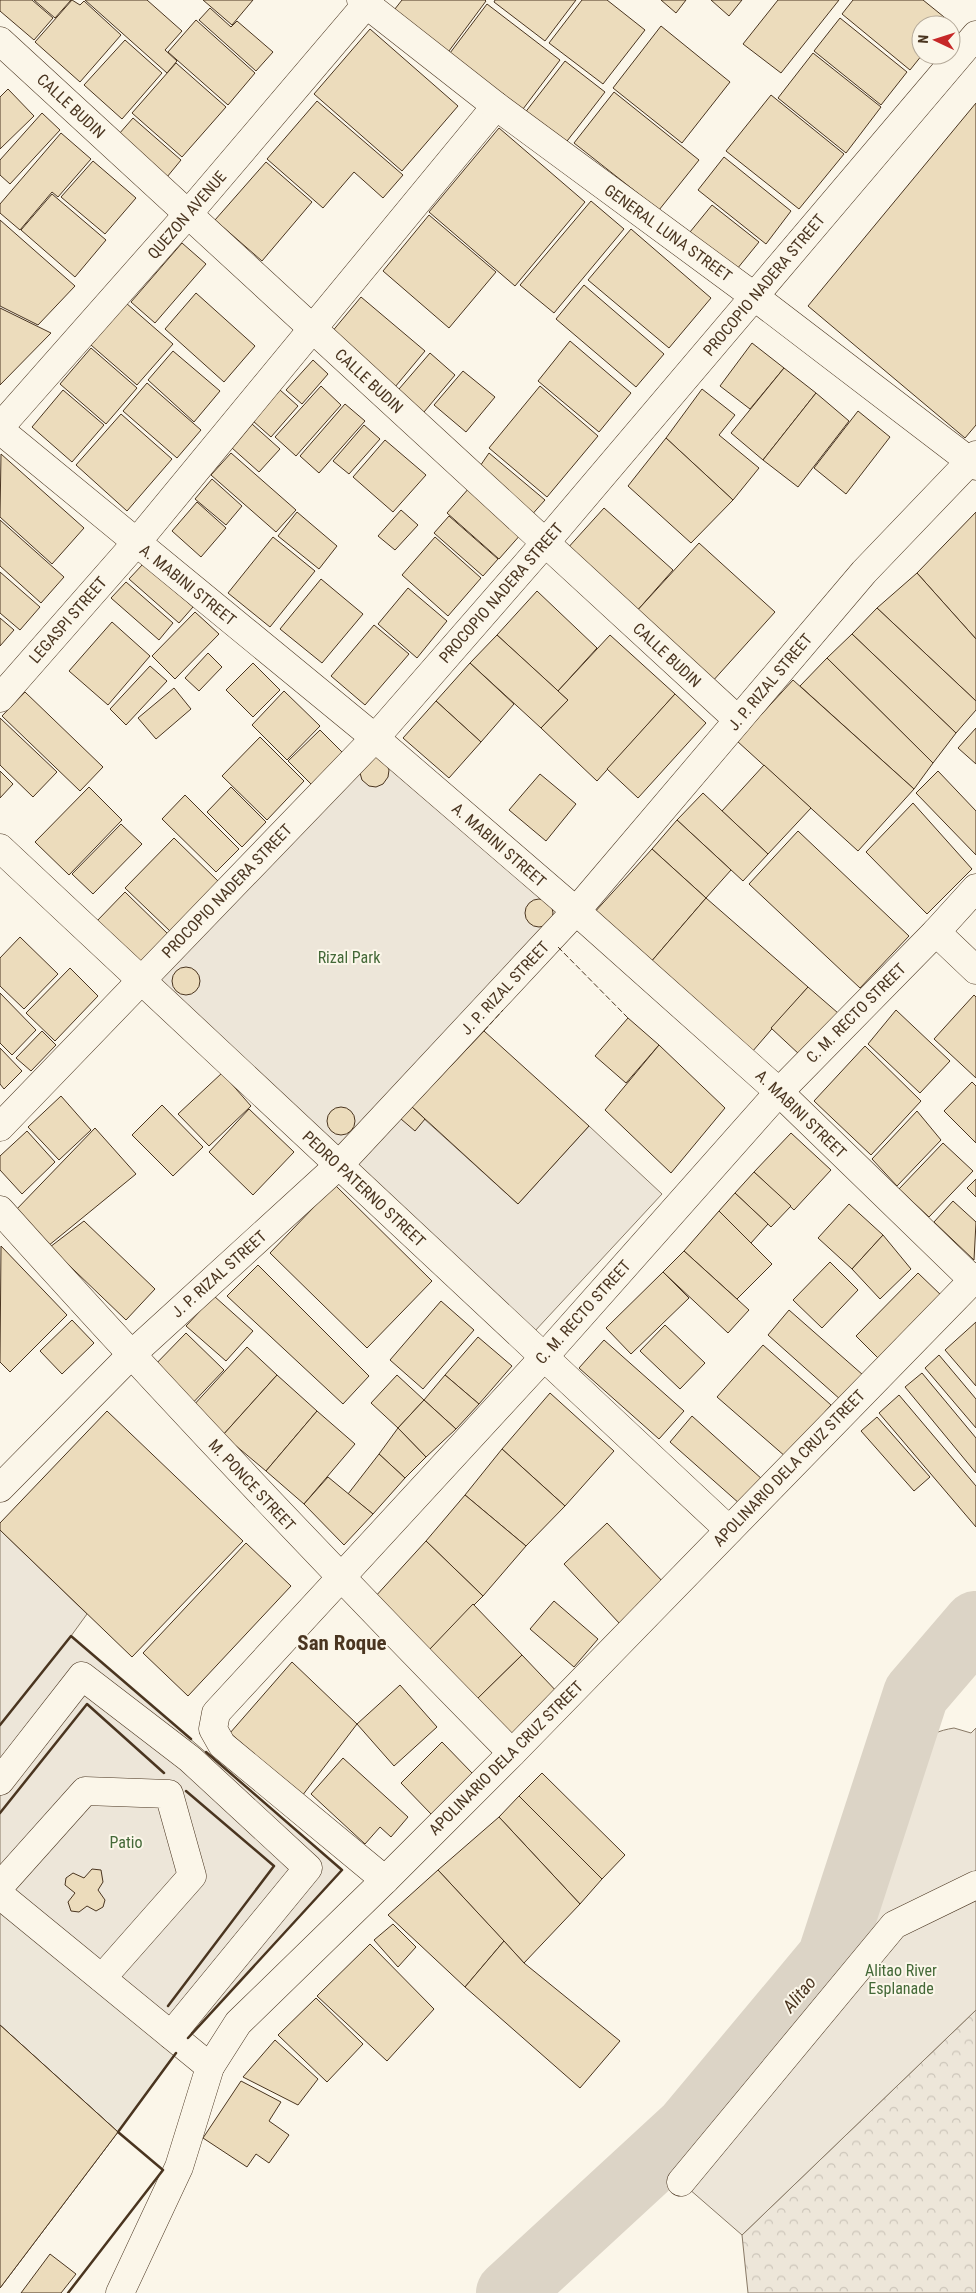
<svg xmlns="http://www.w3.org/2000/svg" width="976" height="2293" font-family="'Roboto Condensed',sans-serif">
	<defs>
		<pattern id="forest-crowns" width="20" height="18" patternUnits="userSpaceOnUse" patternTransform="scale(1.25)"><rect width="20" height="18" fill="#ede6d9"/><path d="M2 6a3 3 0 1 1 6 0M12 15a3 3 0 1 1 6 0" fill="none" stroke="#cdc6ba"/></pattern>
	</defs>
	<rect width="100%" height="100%" fill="#fbf6e9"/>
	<path fill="url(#forest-crowns)" stroke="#887966" d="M976 2010V2293H748L742 2235Z"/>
	<g fill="#ede6d9" stroke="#887966">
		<path d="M375 738 576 911 401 1098 518 1204 589 1126 662 1194 534 1332 141 980Z"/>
		<path d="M0 1530 87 1614 71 1636 342 1870 182 2044 0 1896Z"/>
		<path d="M954 1728 971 1733 976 1728V2010L742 2235 681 2182 657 2156 688 2128 830 1958 873 1826 916 1777C914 1746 923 1733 954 1728Z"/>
	</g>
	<path fill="#ede7d9" stroke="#887966" d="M0 1895 182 2044 118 2132 0 2025Z"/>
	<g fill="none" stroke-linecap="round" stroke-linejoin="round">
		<path stroke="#dcd4c6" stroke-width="66" d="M509 2293 688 2128 830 1958 916 1694 976 1624"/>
	</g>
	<g fill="#ecdcbc" stroke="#4a3520">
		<path d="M0 0H32L53 18 34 40 0 11Z"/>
		<path d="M34 0H71L55 18Z"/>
		<path d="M72 0 80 5 84 1 121 35 80 82 35 42Z"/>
		<path d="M85 0H147L182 31 165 50 177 61 167 73Z"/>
		<path d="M203 0H253L232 25Z"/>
		<path d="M402 0H485L486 1 446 55 391 14Z"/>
		<path d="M495 0H576L545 41 494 2Z"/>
		<path d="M582 0H607L645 30 603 84 549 43Z"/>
		<path d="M661 0H686L676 13Z"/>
		<path d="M711 0H742L729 16Z"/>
		<path d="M778 0H839L781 73 743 44Z"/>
		<path d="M853 0H923L949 21 946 25H921L922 55 910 70 842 14Z"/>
		<path d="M487 4 560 60 520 113 447 57Z"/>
		<path d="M210 8 231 27 237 21 273 52 256 71 199 20Z"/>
		<path d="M840 18 907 72 881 105 814 51Z"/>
		<path d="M196 20 255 73 228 105 168 52Z"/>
		<path d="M661 26 730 82 682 143 613 88Z"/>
		<path d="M370 29 458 106 402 171 314 94Z"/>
		<path d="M125 40 162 73 122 119 84 85Z"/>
		<path d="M813 53 881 107 846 153 778 98Z"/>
		<path d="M565 61 605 92 564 145 524 114Z"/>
		<path d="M176 63 226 107 182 157 132 113Z"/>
		<path d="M8 89 34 116 0 149V97Z"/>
		<path d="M614 92 699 160 659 210 574 143Z"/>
		<path d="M771 95 844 154 799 209 726 151Z"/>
		<path d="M317 101 403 175 383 198 354 172 323 208 267 159Z"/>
		<path d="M976 103V425L965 438 808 306Z"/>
		<path d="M42 113 60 130 10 184 0 175V160Z"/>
		<path d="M133 118 181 160 167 177 119 134Z"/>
		<path d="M499 128 585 202 515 286 429 212Z"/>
		<path d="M61 133 91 159 58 197 52 192 20 230 0 213V204Z"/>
		<path d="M724 157 791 211 766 244 698 190Z"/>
		<path d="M93 161 136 198 105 234 61 197Z"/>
		<path d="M266 162 312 202 262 261 215 220Z"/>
		<path d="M52 194 106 240 75 277 21 230Z"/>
		<path d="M591 201 624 229 554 313 520 285Z"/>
		<path d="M712 205 759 242 737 269 690 232Z"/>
		<path d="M429 215 496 272 449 328 383 271Z"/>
		<path d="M0 220 75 286 38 325 0 306Z"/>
		<path d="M631 229 711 298 669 348 588 280Z"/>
		<path d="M182 243 206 264 155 323 131 302Z"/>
		<path d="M584 285 664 354 636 387 556 319Z"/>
		<path d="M196 293 255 346 224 382 165 329Z"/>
		<path d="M361 297 425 351 390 393 326 339Z"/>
		<path d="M126 303 173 344 137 385 91 345Z"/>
		<path d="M0 308 51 333 0 385Z"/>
		<path d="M570 341 631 393 599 432 538 381Z"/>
		<path d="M752 343 784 368 750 409 720 386Z"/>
		<path d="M91 348 137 388 106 424 60 384Z"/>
		<path d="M173 351 220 391 194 422 148 380Z"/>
		<path d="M430 353 455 375 419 418 393 396Z"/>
		<path d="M313 360 328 374 302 404 286 390Z"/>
		<path d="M784 368 816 393 763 460 731 433Z"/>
		<path d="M463 371 495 397 466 432 434 405Z"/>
		<path d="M147 383 201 430 177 458 123 411Z"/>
		<path d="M321 386 341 405 296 456 275 437Z"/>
		<path d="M540 386 598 436 547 497 489 448Z"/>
		<path d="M702 389 735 415 719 435 759 468 733 500 666 438Z"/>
		<path d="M63 390 104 425 72 462 32 427Z"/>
		<path d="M280 390 298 406 271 437 253 421Z"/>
		<path d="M816 393 849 421 798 487 763 460Z"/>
		<path d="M345 404 365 421 319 473 300 456Z"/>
		<path d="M858 411 890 437 846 494 814 468Z"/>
		<path d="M121 414 172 459 127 511 76 465Z"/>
		<path d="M252 424 280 449 259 472 232 448Z"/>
		<path d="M364 425 380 439 349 474 333 461Z"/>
		<path d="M666 438 733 500 691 543 628 486Z"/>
		<path d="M385 440 426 475 393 512 353 477Z"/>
		<path d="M231 453 296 510 276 532 211 475Z"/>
		<path d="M489 453 545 500 529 518 476 472Z"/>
		<path d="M1 454 84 528 52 564 0 517Z"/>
		<path d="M212 479 242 506 226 525 195 499Z"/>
		<path d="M470 487 522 533 499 559 447 513Z"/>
		<path d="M197 502 226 528 201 557 172 531Z"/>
		<path d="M604 508 673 570 635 613 566 550Z"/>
		<path d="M401 510 418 525 395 550 378 536Z"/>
		<path d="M297 512 337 546 319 569 278 536Z"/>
		<path d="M976 512V639L917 573Z"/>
		<path d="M449 516 498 559 483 576 434 533Z"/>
		<path d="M0 520 64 577 41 603 0 566Z"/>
		<path d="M273 537 315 571 270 627 228 593Z"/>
		<path d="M435 537 481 578 448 616 402 575Z"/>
		<path d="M699 543 775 612 711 683 635 613Z"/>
		<path d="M143 564 193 607 179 623 129 579Z"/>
		<path d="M0 572 40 607 20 630 0 613Z"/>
		<path d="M917 573 976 639V701L877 608Z"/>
		<path d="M321 579 363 614 322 663 280 629Z"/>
		<path d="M126 582 173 623 159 640 111 598Z"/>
		<path d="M408 588 447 621 417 658 378 624Z"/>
		<path d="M537 591 597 648 558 691 497 635Z"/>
		<path d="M877 608 976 701V710L956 733 852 634Z"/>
		<path d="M195 612 219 634 175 679 152 656Z"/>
		<path d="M0 618 14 630 0 646Z"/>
		<path d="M112 622 150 656 108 705 69 671Z"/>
		<path d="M374 625 409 654 365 705 331 676Z"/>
		<path d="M852 634 956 733 933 763 827 658Z"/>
		<path d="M497 635 568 700 541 728 470 663Z"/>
		<path d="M610 635 675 694 597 781 541 728 568 700 558 691Z"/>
		<path d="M208 653 222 667 199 691 185 678Z"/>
		<path d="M827 658 933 763 914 789 800 686Z"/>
		<path d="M253 663 280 690 253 717 226 690Z"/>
		<path d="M470 663 514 704 481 742 436 701Z"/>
		<path d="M150 666 167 681 126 725 110 709Z"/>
		<path d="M793 680 914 789 858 851 737 741Z"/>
		<path d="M174 688 191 709 156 739 138 718Z"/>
		<path d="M284 691 320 726 287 760 252 725Z"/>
		<path d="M25 692 103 767 80 791 2 716Z"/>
		<path d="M675 694 706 723 638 798 607 769Z"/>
		<path d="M436 701 481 742 449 778 403 738Z"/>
		<path d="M0 718 57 772 33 797 0 765Z"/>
		<path d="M976 728V764L958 748Z"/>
		<path d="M320 730 343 753 312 785 288 761Z"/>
		<path d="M260 737 304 781 267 820 222 776Z"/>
		<path d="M373 757 380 758 386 763 389 770 388 777 383 784 376 787 369 786 362 780 360 773Z"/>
		<path d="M764 765 811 808 768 854 722 811Z"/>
		<path d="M0 771 13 784 0 798Z"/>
		<path d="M938 771 976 811V855L916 793Z"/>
		<path d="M540 774 576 804 546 841 509 810Z"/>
		<path d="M89 787 122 820 69 875 35 842Z"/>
		<path d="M231 787 266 822 242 847 207 812Z"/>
		<path d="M703 793 768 854 743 881 677 820Z"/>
		<path d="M185 795 239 849 216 872 162 819Z"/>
		<path d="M913 803 972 869 927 914 866 852Z"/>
		<path d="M677 820 731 870 706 898 652 849Z"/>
		<path d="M121 824 142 844 93 894 72 874Z"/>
		<path d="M798 831 909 936 860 988 749 884Z"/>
		<path d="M174 838 219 882 171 932 125 888Z"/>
		<path d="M652 849 706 898 650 963 593 914Z"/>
		<path d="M125 892 169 935 140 964 96 922Z"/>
		<path d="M706 898 808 987 752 1052 650 963Z"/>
		<circle cx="539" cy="913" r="14"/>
		<path d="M20 937 58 974 24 1009 0 986V958Z"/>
		<circle cx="186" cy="981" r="14"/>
		<path d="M70 968 98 996 55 1041 26 1013Z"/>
		<path d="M808 987 838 1013 800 1055 771 1028Z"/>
		<path d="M0 993 36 1030 12 1055 0 1043Z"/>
		<path d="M974 995 976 997V1078L934 1039Z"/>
		<path d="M896 1010 950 1061 920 1093 868 1044Z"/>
		<path d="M628 1018 659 1045 626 1083 595 1056Z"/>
		<path d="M42 1031 56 1045 31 1071 16 1058Z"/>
		<path d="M484 1031 589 1126 518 1204 412 1107Z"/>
		<path d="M659 1045 725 1108 671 1173 605 1110Z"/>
		<path d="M865 1046 921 1101 871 1155 814 1101Z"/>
		<path d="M0 1048 22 1071 4 1089 0 1084Z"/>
		<path d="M222 1073 251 1106 209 1146 178 1114Z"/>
		<path d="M972 1082 976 1086V1143L944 1111Z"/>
		<path d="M61 1096 91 1130 59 1160 28 1127Z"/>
		<path d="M162 1105 203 1147 173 1176 132 1135Z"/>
		<circle cx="341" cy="1121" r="14"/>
		<path d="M412 1107 425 1119 415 1131 401 1119Z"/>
		<path d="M249 1109 294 1152 253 1195 209 1152Z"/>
		<path d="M917 1111 941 1140 897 1186 872 1159Z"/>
		<path d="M95 1128 136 1174 48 1246 14 1212Z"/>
		<path d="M27 1131 55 1162 22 1194 0 1170V1156Z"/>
		<path d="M791 1133 831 1170 794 1210 754 1172Z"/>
		<path d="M943 1143 973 1171 929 1217 899 1189Z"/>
		<path d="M754 1172 791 1206 771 1227 735 1193Z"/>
		<path d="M976 1179V1197L967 1188Z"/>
		<path d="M335 1185 432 1281 367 1348 270 1253Z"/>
		<path d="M735 1193 768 1224 751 1243 719 1211Z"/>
		<path d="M953 1201 976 1222 974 1260 934 1222Z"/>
		<path d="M849 1204 883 1235 852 1269 818 1238Z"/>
		<path d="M719 1211 772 1264 737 1299 684 1251Z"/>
		<path d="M84 1221 155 1289 126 1320 50 1247Z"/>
		<path d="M883 1235 911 1269 880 1299 852 1269Z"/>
		<path d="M1 1246 67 1315 10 1372 0 1362Z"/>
		<path d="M684 1251 749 1310 728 1333 663 1272Z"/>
		<path d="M830 1262 858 1290 822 1328 793 1300Z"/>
		<path d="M258 1265 369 1376 343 1404 227 1296Z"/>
		<path d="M663 1272 689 1298 631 1354 606 1328Z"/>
		<path d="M918 1273 943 1297 882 1362 856 1336Z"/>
		<path d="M214 1296 253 1331 226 1361 186 1326Z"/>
		<path d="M441 1301 474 1330 423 1389 390 1360Z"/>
		<path d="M789 1310 863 1375 841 1400 768 1335Z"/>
		<path d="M72 1320 94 1343 62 1374 40 1351Z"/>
		<path d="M976 1322V1386L945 1350Z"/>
		<path d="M665 1325 705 1363 680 1389 640 1351Z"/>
		<path d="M186 1333 224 1370 187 1409 149 1371Z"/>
		<path d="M478 1337 512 1366 479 1404 445 1375Z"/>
		<path d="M604 1340 684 1411 659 1439 579 1368Z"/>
		<path d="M763 1345 831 1405 786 1457 717 1397Z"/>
		<path d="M247 1347 277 1375 223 1435 192 1407Z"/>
		<path d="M939 1355 976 1399V1428L925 1368Z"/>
		<path d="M922 1373 976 1438V1473L905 1387Z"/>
		<path d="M277 1375 317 1411 266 1471 223 1435Z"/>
		<path d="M397 1375 424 1400 398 1428 371 1403Z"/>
		<path d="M445 1375 479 1404 456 1429 424 1400Z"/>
		<path d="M550 1393 614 1451 565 1506 502 1449Z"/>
		<path d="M899 1395 976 1486V1527L879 1413Z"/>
		<path d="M424 1400 456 1429 426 1457 398 1428Z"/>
		<path d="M107 1411 243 1541 132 1657 0 1530V1523Z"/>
		<path d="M317 1411 355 1444 304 1504 266 1471Z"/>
		<path d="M692 1416 763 1480 740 1504 670 1442Z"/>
		<path d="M877 1417 930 1477 914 1491 861 1431Z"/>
		<path d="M398 1428 426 1457 405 1478 379 1454Z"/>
		<path d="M502 1449 565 1506 526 1546 465 1495Z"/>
		<path d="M379 1454 405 1478 373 1514 348 1494Z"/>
		<path d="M328 1477 373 1514 344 1545 304 1504Z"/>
		<path d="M465 1495 526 1546 483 1596 426 1541Z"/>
		<path d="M607 1523 664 1583 620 1624 564 1564Z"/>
		<path d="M426 1541 483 1596 428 1651 374 1598Z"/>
		<path d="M246 1543 291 1586 188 1696 143 1653Z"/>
		<path d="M554 1601 598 1639 574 1667 530 1629Z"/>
		<path d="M473 1604 522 1655 476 1700 428 1651Z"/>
		<path d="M522 1655 560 1695 515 1738 476 1700Z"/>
		<path d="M292 1662 357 1724 302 1796 230 1733Z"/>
		<path d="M400 1685 437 1727 394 1766 357 1724Z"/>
		<path d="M442 1742 472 1773 431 1814 401 1783Z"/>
		<path d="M343 1758 408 1817 391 1837 380 1827 365 1844 311 1794Z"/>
		<path d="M542 1773 625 1855 602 1879 519 1796Z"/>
		<path d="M519 1796 602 1879 580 1904 499 1817Z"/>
		<path d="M499 1817 580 1904 524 1963 438 1870Z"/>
		<path d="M92 1869 101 1870 103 1882 98 1890 105 1900 103 1907 96 1911 87 1906 79 1912 71 1911 68 1902 75 1893 65 1885 66 1878 73 1873 84 1878Z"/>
		<path d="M438 1870 504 1941 465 1987 388 1915Z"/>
		<path d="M393 1924 416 1947 398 1967 374 1940Z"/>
		<path d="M504 1941 524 1963 620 2041 580 2088 465 1987Z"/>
		<path d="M370 1944 434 2009 387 2061 317 1996Z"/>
		<path d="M316 1998 363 2044 327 2082 278 2035Z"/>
		<path d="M0 2025 118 2132 0 2288Z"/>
		<path d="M0 2025 118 2132 0 2288Z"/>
		<path d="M275 2040 318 2079 298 2105 243 2077Z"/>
		<path d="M241 2081 281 2102 269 2121 289 2135 269 2163 256 2154 247 2167 203 2138Z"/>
		<path d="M50 2254 76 2274 61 2293H21Z"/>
	</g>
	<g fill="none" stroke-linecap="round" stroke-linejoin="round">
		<defs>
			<g id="minor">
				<path d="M0 41 738 720"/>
				<path d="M0 430 375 738 576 911 779 1092 976 1283"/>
				<path d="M0 698 136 543 496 106"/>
				<path d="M0 848 729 1530"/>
				<path d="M936 932 976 970"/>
				<path d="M0 1127 375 738 545 543 976 35"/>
				<path d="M0 1210C166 1395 337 1575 512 1753"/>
				<path d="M0 1488 131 1355 339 1165 576 911 864 572 976 455"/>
				<path d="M0 1781 82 1676 190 1759 308 1868 171 2035"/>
				<path d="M385 1880 222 1745 213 1729 216 1713 544 1357 779 1092 936 932 976 888"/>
				<path d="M0 1886 85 1791 169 1794 192 1876 102 1978"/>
				<path d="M0 1895 210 2067"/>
				<path d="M681 2182 894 1925 976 1885"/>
				<path d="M120 2293 179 2167 210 2067 238 2023 385 1880 512 1753 976 1277"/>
			</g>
			<g id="major">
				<path d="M361 0 496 106 755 297 976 466"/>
				<path d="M0 427 188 214 370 0"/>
			</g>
		</defs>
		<use href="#minor" stroke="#4a3520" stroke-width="29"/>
		<use href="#major" stroke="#4a3520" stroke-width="29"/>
		<use href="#minor" stroke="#fbf6e9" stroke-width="28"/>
		<use href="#major" stroke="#fbf6e9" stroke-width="28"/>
		<g stroke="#4a3520" stroke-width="1" stroke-dasharray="6 2.5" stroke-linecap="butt">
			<path d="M558 947 628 1018"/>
			<path d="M484 1031 503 1010"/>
		</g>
		<g stroke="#4a3520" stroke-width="2.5">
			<path d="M0 1725 71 1636 191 1739"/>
			<path d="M0 1813 87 1704 164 1773"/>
			<path d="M168 2006 274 1866 186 1791"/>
			<path d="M188 2038 342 1870 206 1752"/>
			<path d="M68 2293 163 2170 118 2132 176 2053"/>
		</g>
	</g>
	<g text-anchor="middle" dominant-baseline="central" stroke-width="4" stroke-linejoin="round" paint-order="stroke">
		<g font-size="16" fill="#4a3520" stroke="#fbf6e9">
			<text transform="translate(71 106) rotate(43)">CALLE BUDIN</text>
			<text transform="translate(187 215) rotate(-49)">QUEZON AVENUE</text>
			<text transform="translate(668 233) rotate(36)">GENERAL LUNA STREET</text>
			<text transform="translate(764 285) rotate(-50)">PROCOPIO NADERA STREET</text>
			<text transform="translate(369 381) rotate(43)">CALLE BUDIN</text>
			<text transform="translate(188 585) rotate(39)">A. MABINI STREET</text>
			<text transform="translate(501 593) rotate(-49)">PROCOPIO NADERA STREET</text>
			<text transform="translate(68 620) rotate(-49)">LEGASPI STREET</text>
			<text transform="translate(667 655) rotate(43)">CALLE BUDIN</text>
			<text transform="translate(770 682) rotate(-50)">J. P. RIZAL STREET</text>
			<text transform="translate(499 845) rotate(41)">A. MABINI STREET</text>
			<text transform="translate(227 891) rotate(-46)">PROCOPIO NADERA STREET</text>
			<text transform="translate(505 988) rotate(-47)">J. P. RIZAL STREET</text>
			<text transform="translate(856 1013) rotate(-45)">C. M. RECTO STREET</text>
			<text transform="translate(801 1114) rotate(44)">A. MABINI STREET</text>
			<text transform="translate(364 1189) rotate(43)">PEDRO PATERNO STREET</text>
			<text transform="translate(219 1274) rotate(-42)">J. P. RIZAL STREET</text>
			<text transform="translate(583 1312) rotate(-48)">C. M. RECTO STREET</text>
			<text transform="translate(789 1468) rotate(-46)">APOLINARIO DELA CRUZ STREET</text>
			<text transform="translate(252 1485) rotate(47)">M. PONCE STREET</text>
			<text transform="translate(506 1758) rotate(-45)">APOLINARIO DELA CRUZ STREET</text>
		</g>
		<g font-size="16" fill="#436837" stroke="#fbf6e9">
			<text x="349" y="957">Rizal Park</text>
			<text x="126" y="1842">Patio</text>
			<text x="901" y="1970">Alitao River<tspan x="901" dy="18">Esplanade</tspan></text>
		</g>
		<g font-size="18" font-style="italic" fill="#4a3520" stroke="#fbf6e9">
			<text transform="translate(799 1994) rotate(-50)">Alitao</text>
		</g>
		<g font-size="21" font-weight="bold" fill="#4a3520" stroke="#fbf6e9">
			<text x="342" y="1643">San Roque</text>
		</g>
	</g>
	<g transform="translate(936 40) rotate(274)"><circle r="24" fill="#fbf6e9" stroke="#b4a999"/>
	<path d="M0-4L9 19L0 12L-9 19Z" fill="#c62828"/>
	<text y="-8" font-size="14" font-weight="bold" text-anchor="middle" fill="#4a3520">N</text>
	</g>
</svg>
